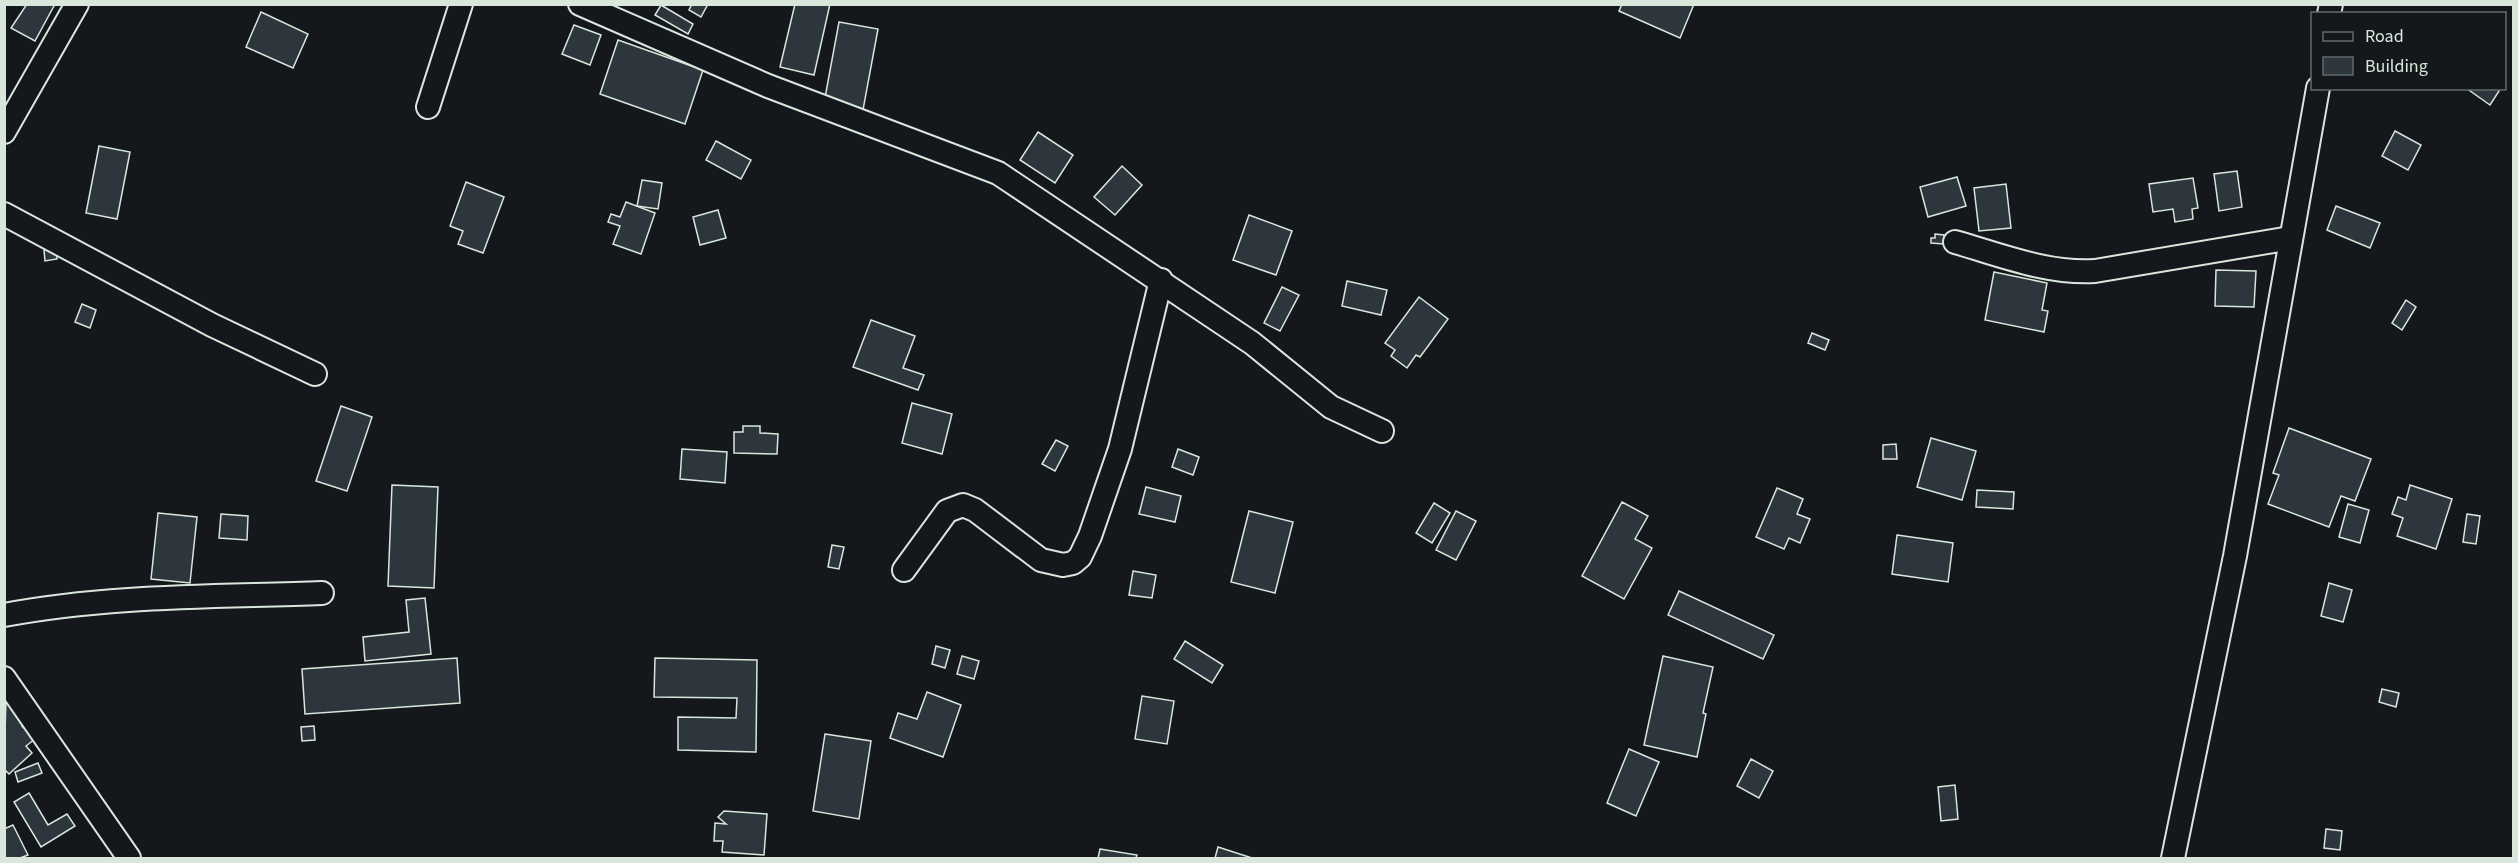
<svg xmlns="http://www.w3.org/2000/svg" width="2518" height="863" font-family="'Source Sans 3',sans-serif">
	<rect width="100%" height="100%" fill="#14181c"/>
	<g fill="#2c363c" stroke="#d8e6dc" stroke-width="1.5">
		<path d="M27 4H55L35 41 11 28Z"/>
		<path d="M692 4H708L701 17 689 10Z"/>
		<path d="M795 4H830L814 75 780 67Z"/>
		<path d="M1622 4H1694L1680 38 1619 11Z"/>
		<path d="M661 5 693 24 688 34 655 15Z"/>
		<path d="M261 12 308 34 293 68 246 47Z"/>
		<path d="M839 22 878 29 863 110 824 103Z"/>
		<path d="M574 25 601 35 590 65 562 54Z"/>
		<path d="M618 40 703 70 685 124 600 94Z"/>
		<path d="M2466 88H2501L2490 105Z"/>
		<path d="M2395 131 2421 145 2408 170 2382 156Z"/>
		<path d="M1038 132 1073 155 1055 183 1020 160Z"/>
		<path d="M716 141 751 160 741 179 706 160Z"/>
		<path d="M99 146 130 152 117 219 86 213Z"/>
		<path d="M1122 166 1142 185 1115 215 1094 197Z"/>
		<path d="M2237 171 2242 207 2219 211 2214 174Z"/>
		<path d="M1957 177 1966 206 1928 217 1920 187Z"/>
		<path d="M2193 178 2198 208 2192 209 2193 219 2175 222 2173 209 2153 212 2149 184Z"/>
		<path d="M642 180 662 183 658 209 637 206Z"/>
		<path d="M466 182 504 197 483 253 458 244 463 231 450 226Z"/>
		<path d="M2006 184 2011 228 1979 231 1974 188Z"/>
		<path d="M626 202 655 213 641 254 613 244 620 226 608 222 611 214 620 217Z"/>
		<path d="M2336 206 2380 223 2370 248 2327 230Z"/>
		<path d="M718 210 726 238 700 245 693 217Z"/>
		<path d="M1249 215 1292 231 1276 275 1233 260Z"/>
		<path d="M1935 234 1944 235V244L1931 243V238H1935Z"/>
		<path d="M56 249 57 259 45 261 44 250Z"/>
		<path d="M2216 270 2256 271 2254 307 2215 306Z"/>
		<path d="M1994 272 2047 283 2042 310 2048 311 2044 332 1985 320Z"/>
		<path d="M1347 281 1387 290 1381 315 1342 306Z"/>
		<path d="M1282 287 1299 295 1280 331 1264 323Z"/>
		<path d="M1419 297 1448 319 1420 357 1416 355 1407 368 1391 356 1395 350 1385 343Z"/>
		<path d="M2406 300 2416 307 2402 330 2392 323Z"/>
		<path d="M82 304 96 310 90 328 75 322Z"/>
		<path d="M871 320 915 336 903 368 924 375 918 390 853 367Z"/>
		<path d="M1812 333 1829 340 1825 350 1808 343Z"/>
		<path d="M912 403 952 414 942 454 902 443Z"/>
		<path d="M341 406 372 417 347 491 316 481Z"/>
		<path d="M743 426H760V433L778 434 777 454 734 453V432H743Z"/>
		<path d="M2289 428 2371 459 2355 501 2341 496 2329 527 2268 504 2279 475 2273 473Z"/>
		<path d="M1931 438 1976 451 1962 500 1917 487Z"/>
		<path d="M1056 440 1068 446 1055 471 1042 464Z"/>
		<path d="M1896 444 1897 459H1883V445Z"/>
		<path d="M682 449 727 452 725 483 680 479Z"/>
		<path d="M1178 449 1199 457 1193 475 1172 467Z"/>
		<path d="M392 485 438 487 434 588 388 586Z"/>
		<path d="M2410 485 2452 499 2436 549 2397 536 2403 518 2392 514 2398 497 2406 500Z"/>
		<path d="M1146 487 1181 496 1175 522 1139 514Z"/>
		<path d="M1777 488 1803 499 1797 514 1810 519 1800 543 1789 538 1784 549 1756 537Z"/>
		<path d="M1977 490 2014 492 2013 509 1976 507Z"/>
		<path d="M1622 502 1648 516 1635 539 1652 548 1624 599 1582 576Z"/>
		<path d="M1434 503 1450 513 1432 543 1416 533Z"/>
		<path d="M2348 504 2369 510 2360 543 2339 537Z"/>
		<path d="M1249 511 1293 522 1275 593 1231 582Z"/>
		<path d="M1456 511 1476 521 1456 560 1436 550Z"/>
		<path d="M158 513 197 517 190 583 151 579Z"/>
		<path d="M221 514 248 516 247 540 219 538Z"/>
		<path d="M2467 514 2480 516 2476 544 2463 542Z"/>
		<path d="M1897 535 1953 543 1948 582 1892 574Z"/>
		<path d="M832 545 844 547 839 569 828 567Z"/>
		<path d="M1133 571 1156 575 1152 598 1129 595Z"/>
		<path d="M2329 583 2352 590 2343 622 2321 616Z"/>
		<path d="M1679 591 1774 635 1763 659 1668 615Z"/>
		<path d="M425 598 431 654 365 661 363 637 409 632 406 600Z"/>
		<path d="M1185 641 1223 665 1212 683 1174 659Z"/>
		<path d="M936 646 950 650 945 668 932 664Z"/>
		<path d="M962 656 979 661 974 679 957 674Z"/>
		<path d="M1663 656 1713 667 1703 713 1706 714 1697 757 1644 745Z"/>
		<path d="M457 658 460 703 305 714 302 669Z"/>
		<path d="M655 658 757 660 756 752 678 750V717L736 718 737 698 654 697Z"/>
		<path d="M2382 689 2399 693 2396 707 2379 702Z"/>
		<path d="M927 692 961 705 943 757 890 738 898 713 917 719Z"/>
		<path d="M1142 696 1174 701 1167 744 1135 739Z"/>
		<path d="M6 698 27 721 22 726 35 739 26 746 32 753 9 774 4 769Z"/>
		<path d="M314 726 315 740 302 741 301 727Z"/>
		<path d="M825 734 871 741 859 819 813 811Z"/>
		<path d="M1629 749 1659 762 1636 816 1607 803Z"/>
		<path d="M1751 759 1773 771 1759 798 1737 786Z"/>
		<path d="M38 763 42 773 18 782 15 772Z"/>
		<path d="M1955 785 1958 819 1941 821 1938 787Z"/>
		<path d="M29 793 48 825 67 814 75 826 41 847 14 802Z"/>
		<path d="M724 811 767 814 764 855 722 852 723 841H714L715 823 726 824 718 817Z"/>
		<path d="M13 825 28 855 20 858H4V829Z"/>
		<path d="M2326 829 2342 831 2340 850 2324 848Z"/>
		<path d="M1218 847 1252 858H1215Z"/>
		<path d="M1100 849 1137 855 1136 858H1098Z"/>
	</g>
	<g fill="none" stroke-linecap="round" stroke-linejoin="round">
		<defs>
			<g id="minor">
				<path d="M580 4 768 86 998 173 1252 343 1331 407 1382 431"/>
				<path d="M2329 14 2331 4"/>
				<path d="M428 107 461 4"/>
				<path d="M4 132 77 4"/>
				<path d="M4 214 212 325 315 374"/>
				<path d="M1955 242C2001 255 2047 274 2095 271L2291 238"/>
				<path d="M904 570 947 511 963 505 975 510 1041 560 1063 565 1073 563 1080 557 1090 536 1120 449 1161 280"/>
				<path d="M4 615C109 595 216 597 322 593"/>
				<path d="M4 678 129 858"/>
				<path d="M2173 858 2235 556 2318 88"/>
			</g>
		</defs>
		<use href="#minor" stroke="#d8e6dc" stroke-width="26"/>
		<use href="#minor" stroke="#14181c" stroke-width="22"/>
	</g>
	<rect width="2518" height="863" fill="none" stroke="#d8e6dc" stroke-width="12"/>
	<rect x="2311" y="12" width="195" height="78" fill="#14181c" stroke="#626a69" stroke-width="1.5"/>
	<rect x="2323" y="32" width="30" height="9" fill="#14181c" stroke="#626a69" stroke-width="1.5"/>
	<text x="2365" y="42" font-size="18" fill="#d8e6dc">Road</text>
	<rect x="2323" y="57" width="30" height="18" fill="#2c363c" stroke="#626a69" stroke-width="1.5"/>
	<text x="2365" y="72" font-size="18" fill="#d8e6dc">Building</text>
</svg>
